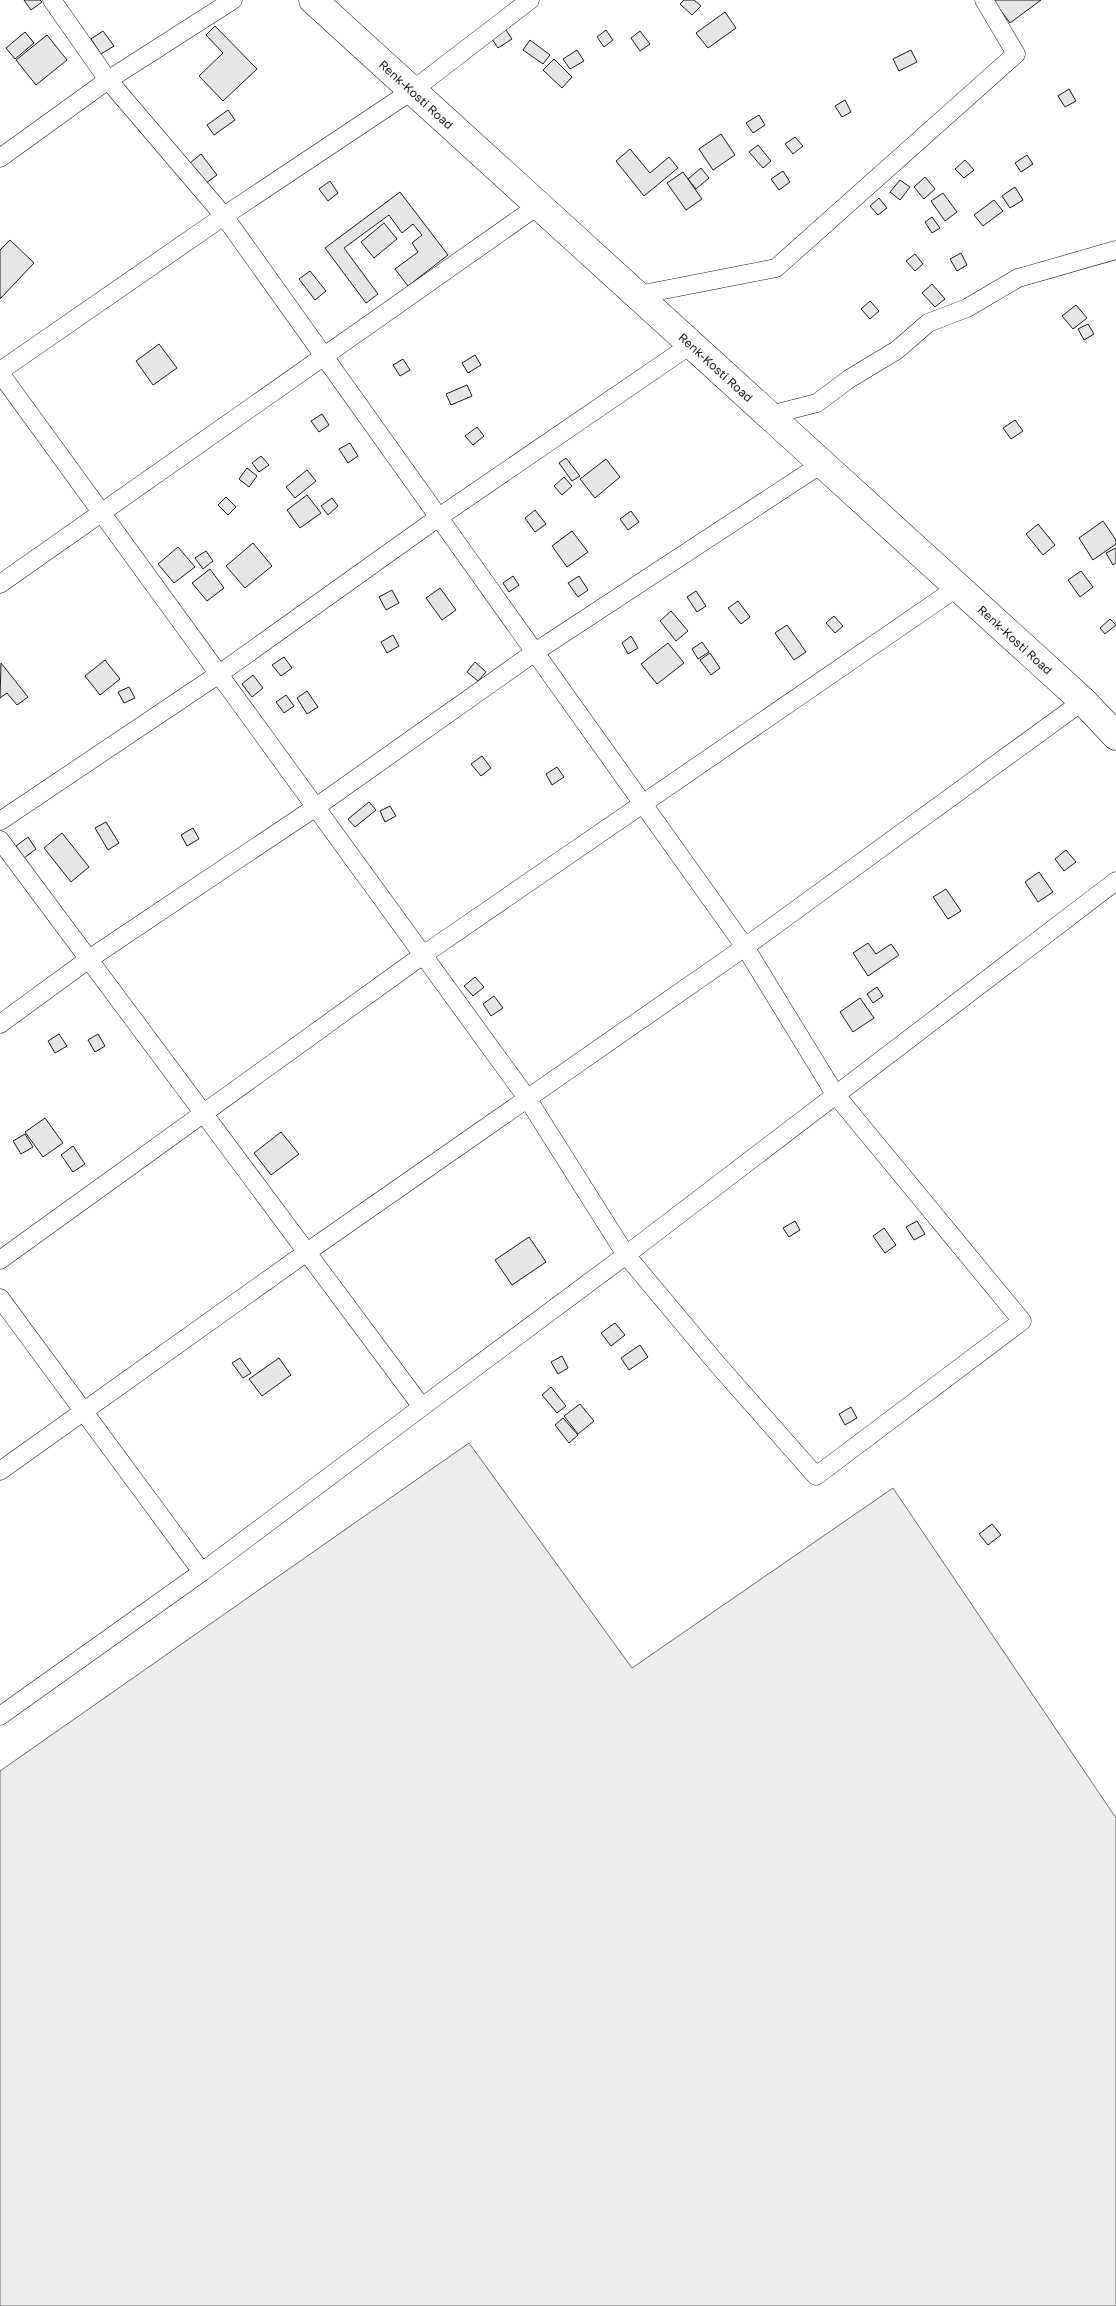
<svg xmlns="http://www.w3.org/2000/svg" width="1116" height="2306" font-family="'Golos Text',sans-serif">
	<rect width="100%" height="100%" fill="#fff"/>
	<path fill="#ededed" stroke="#6a6a6a" d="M469 1443 632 1668 893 1488 1116 1818V2306H0V1771Z"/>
	<g fill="#e6e6e6" stroke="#1a1a1a">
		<path d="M24 0H40L42 2 31 10Z"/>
		<path d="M684 0H694L701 6 692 15 680 4Z"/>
		<path d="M993 0H1041L1010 23Z"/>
		<path d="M725 12 736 28 708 48 696 33Z"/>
		<path d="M502 24 512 39 498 48 488 33Z"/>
		<path d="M215 26 257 69 223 101 199 76 223 53 206 35Z"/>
		<path d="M606 30 613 40 604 47 597 37Z"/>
		<path d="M103 31 114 46 101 54 91 39Z"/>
		<path d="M640 31 650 44 640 51 631 38Z"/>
		<path d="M25 32 34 43 15 59 6 48Z"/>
		<path d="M47 35 67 60 36 85 16 60Z"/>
		<path d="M530 40 550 55 543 64 523 50Z"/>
		<path d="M577 50 584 61 570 69 563 59Z"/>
		<path d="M911 50 917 62 899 71 893 59Z"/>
		<path d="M554 59 572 77 562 88 543 70Z"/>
		<path d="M1069 89 1076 101 1065 107 1058 96Z"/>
		<path d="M845 100 851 112 842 117 835 106Z"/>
		<path d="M228 110 235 120 214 135 207 125Z"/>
		<path d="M759 115 765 125 753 133 746 123Z"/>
		<path d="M721 134 735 155 713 170 699 149Z"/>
		<path d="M795 137 803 146 793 154 785 144Z"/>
		<path d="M758 145 771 161 763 168 749 152Z"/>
		<path d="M630 149 650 173 669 157 678 168 644 196 616 161Z"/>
		<path d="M201 154 217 175 206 183 190 163Z"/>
		<path d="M1027 155 1033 164 1021 172 1015 163Z"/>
		<path d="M965 160 974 170 964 178 955 169Z"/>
		<path d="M701 168 709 178 696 189 688 179Z"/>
		<path d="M783 171 790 182 779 190 771 179Z"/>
		<path d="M683 172 702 199 686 210 667 183Z"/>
		<path d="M925 177 935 189 924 199 914 187Z"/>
		<path d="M900 180 910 187 900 200 890 192Z"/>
		<path d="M330 181 338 193 328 201 319 189Z"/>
		<path d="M1015 187 1023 200 1010 208 1002 196Z"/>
		<path d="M400 192 448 255 408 286 395 269 418 252 412 243 422 235 413 224 402 233 389 215 344 248 378 294 366 303 325 248Z"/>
		<path d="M943 193 957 212 945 221 931 201Z"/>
		<path d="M879 198 887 208 878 215 870 206Z"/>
		<path d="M994 200 1003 211 983 226 974 215Z"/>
		<path d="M932 217 940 228 932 233 925 222Z"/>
		<path d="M384 223 397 239 374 258 361 242Z"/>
		<path d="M10 240 34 263 0 299V250Z"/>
		<path d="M961 253 967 265 957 271 950 259Z"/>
		<path d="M915 254 923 264 915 271 906 261Z"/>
		<path d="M310 271 326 291 315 300 299 279Z"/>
		<path d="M932 284 945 299 935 307 922 293Z"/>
		<path d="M870 301 879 311 870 319 861 309Z"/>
		<path d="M1076 305 1087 318 1073 329 1062 316Z"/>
		<path d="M1088 324 1094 334 1084 340 1078 329Z"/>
		<path d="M159 344 177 368 153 385 136 361Z"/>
		<path d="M475 355 481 365 468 373 462 363Z"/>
		<path d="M403 359 410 370 400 376 393 365Z"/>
		<path d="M467 385 472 396 451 405 446 394Z"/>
		<path d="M322 414 329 425 319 432 311 421Z"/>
		<path d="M1015 420 1023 431 1011 439 1003 428Z"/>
		<path d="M477 427 484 436 473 445 465 436Z"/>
		<path d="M350 443 358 456 348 463 339 449Z"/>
		<path d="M261 456 269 465 259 472 252 463Z"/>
		<path d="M566 458 580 476 572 481 559 463Z"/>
		<path d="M606 459 620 477 595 498 580 479Z"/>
		<path d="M247 468 257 476 249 487 239 479Z"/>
		<path d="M307 470 316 481 295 498 286 487Z"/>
		<path d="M564 477 572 486 562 495 554 486Z"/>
		<path d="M307 495 321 513 300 528 287 510Z"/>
		<path d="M226 497 236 507 228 515 218 505Z"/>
		<path d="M332 498 338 506 328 515 321 506Z"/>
		<path d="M535 510 546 524 535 532 525 518Z"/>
		<path d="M631 511 639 522 628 530 620 519Z"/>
		<path d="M1103 521 1116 540V544L1093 560 1079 538Z"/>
		<path d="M1038 524 1055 545 1043 555 1026 534Z"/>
		<path d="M572 531 588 552 567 567 552 546Z"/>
		<path d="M253 543 272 566 245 588 226 566Z"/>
		<path d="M178 547 195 567 174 583 158 564Z"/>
		<path d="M1116 548V563L1113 565 1106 553Z"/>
		<path d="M206 551 213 561 203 569 195 558Z"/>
		<path d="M210 569 224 588 207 601 192 583Z"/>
		<path d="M1081 571 1093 587 1080 597 1068 580Z"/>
		<path d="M513 576 519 585 509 592 503 583Z"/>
		<path d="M579 576 588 590 578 597 568 583Z"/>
		<path d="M440 588 456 610 442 620 426 598Z"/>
		<path d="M392 590 399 603 386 610 379 597Z"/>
		<path d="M696 591 706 606 697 612 687 597Z"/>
		<path d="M738 601 750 617 741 624 728 608Z"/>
		<path d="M671 611 688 631 676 641 660 621Z"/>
		<path d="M834 616 843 626 835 633 826 623Z"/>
		<path d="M1110 619 1116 625 1105 634 1100 628Z"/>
		<path d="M787 625 806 652 794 660 775 633Z"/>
		<path d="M393 635 399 646 387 653 381 642Z"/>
		<path d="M631 636 638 648 628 654 622 643Z"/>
		<path d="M702 642 709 652 698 659 692 649Z"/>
		<path d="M668 643 684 663 657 684 641 664Z"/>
		<path d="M710 653 720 668 711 675 700 660Z"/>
		<path d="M284 657 292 668 281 676 272 665Z"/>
		<path d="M105 660 120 679 100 695 85 676Z"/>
		<path d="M475 662 486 672 478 681 467 672Z"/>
		<path d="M1 663 28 697 17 705 7 693 0 698Z"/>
		<path d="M253 675 263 688 252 697 242 684Z"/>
		<path d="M129 687 135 698 124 703 118 692Z"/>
		<path d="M307 691 318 707 307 714 297 698Z"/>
		<path d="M286 695 294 706 284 713 276 702Z"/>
		<path d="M482 756 491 768 481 776 471 764Z"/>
		<path d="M557 767 564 777 552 785 546 774Z"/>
		<path d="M369 802 376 810 355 827 348 819Z"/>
		<path d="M390 806 396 816 385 822 380 811Z"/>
		<path d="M106 822 119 843 108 850 95 828Z"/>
		<path d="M193 828 199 839 187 846 181 835Z"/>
		<path d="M62 833 89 867 71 882 44 848Z"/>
		<path d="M28 837 36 849 24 858 16 846Z"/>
		<path d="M1066 850 1076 862 1064 871 1055 859Z"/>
		<path d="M1039 872 1053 892 1038 902 1025 882Z"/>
		<path d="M946 889 961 911 948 919 933 897Z"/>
		<path d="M868 943 876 954 891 944 899 955 868 976 853 953Z"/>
		<path d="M475 977 484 987 473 996 464 986Z"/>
		<path d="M877 987 883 996 873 1003 867 994Z"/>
		<path d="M494 996 503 1008 491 1016 483 1004Z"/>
		<path d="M860 998 874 1018 853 1032 840 1012Z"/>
		<path d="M59 1034 67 1046 55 1053 48 1041Z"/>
		<path d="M98 1034 105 1046 95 1052 88 1040Z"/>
		<path d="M45 1118 63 1143 43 1157 25 1132Z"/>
		<path d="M281 1132 299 1154 271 1175 254 1153Z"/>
		<path d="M25 1134 33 1147 21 1154 13 1141Z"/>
		<path d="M73 1146 85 1164 73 1172 61 1155Z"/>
		<path d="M795 1221 800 1230 789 1237 783 1228Z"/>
		<path d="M917 1221 925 1234 914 1240 906 1227Z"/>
		<path d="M884 1228 896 1245 885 1253 873 1236Z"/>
		<path d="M529 1237 546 1262 512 1285 495 1260Z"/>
		<path d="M615 1323 625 1335 611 1346 601 1333Z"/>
		<path d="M640 1345 648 1357 629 1370 621 1358Z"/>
		<path d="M562 1356 568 1368 558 1374 551 1362Z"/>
		<path d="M240 1358 251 1373 243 1378 232 1363Z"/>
		<path d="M279 1358 291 1375 262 1396 249 1379Z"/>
		<path d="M551 1387 566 1406 557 1413 542 1395Z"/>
		<path d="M580 1404 594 1421 578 1434 564 1416Z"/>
		<path d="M851 1407 857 1418 845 1425 839 1414Z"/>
		<path d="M563 1418 578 1435 569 1443 555 1425Z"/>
		<path d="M992 1524 1001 1535 988 1545 979 1534Z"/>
	</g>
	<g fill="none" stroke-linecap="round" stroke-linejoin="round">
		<defs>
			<g id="minor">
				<path d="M0 158 108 80 233 0"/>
				<path d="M638 295 776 268 1016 54 984 0"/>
				<path d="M0 371 224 216 413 90 530 0"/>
				<path d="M0 373 527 1098 626 1255 718 1365 816 1476 1022 1321 835 1094 745 947 224 216 108 80 52 0"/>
				<path d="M770 415 817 403 849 379 897 350 928 323 967 308 1018 278 1116 250"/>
				<path d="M0 584 539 205"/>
				<path d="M0 821 219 674 439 517 692 344"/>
				<path d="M0 840 422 1407 626 1255 1116 881"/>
				<path d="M0 1024 89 959 316 807 535 652 823 463"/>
				<path d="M0 1260 423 955 958 587"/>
				<path d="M0 1298 202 1572"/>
				<path d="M0 1471 307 1252 745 947 1083 701"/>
				<path d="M0 1716 202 1572 422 1407"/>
			</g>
			<g id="primary">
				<path id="s1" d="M313 0 1083 701 1116 736"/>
			</g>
		</defs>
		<use href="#minor" stroke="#1a1a1a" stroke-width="19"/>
		<use href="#primary" stroke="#1a1a1a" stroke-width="29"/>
		<use href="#minor" stroke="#fff" stroke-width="18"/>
		<use href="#primary" stroke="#fff" stroke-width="28"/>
	</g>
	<g text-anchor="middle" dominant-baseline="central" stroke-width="4" stroke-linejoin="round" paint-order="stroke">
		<g font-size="12" fill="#1a1a1a" stroke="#fff">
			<text stroke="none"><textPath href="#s1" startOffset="140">Renk-Kosti Road</textPath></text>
			<text stroke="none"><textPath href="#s1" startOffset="545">Renk-Kosti Road</textPath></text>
			<text stroke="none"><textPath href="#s1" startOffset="950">Renk-Kosti Road</textPath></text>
		</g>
	</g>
</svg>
